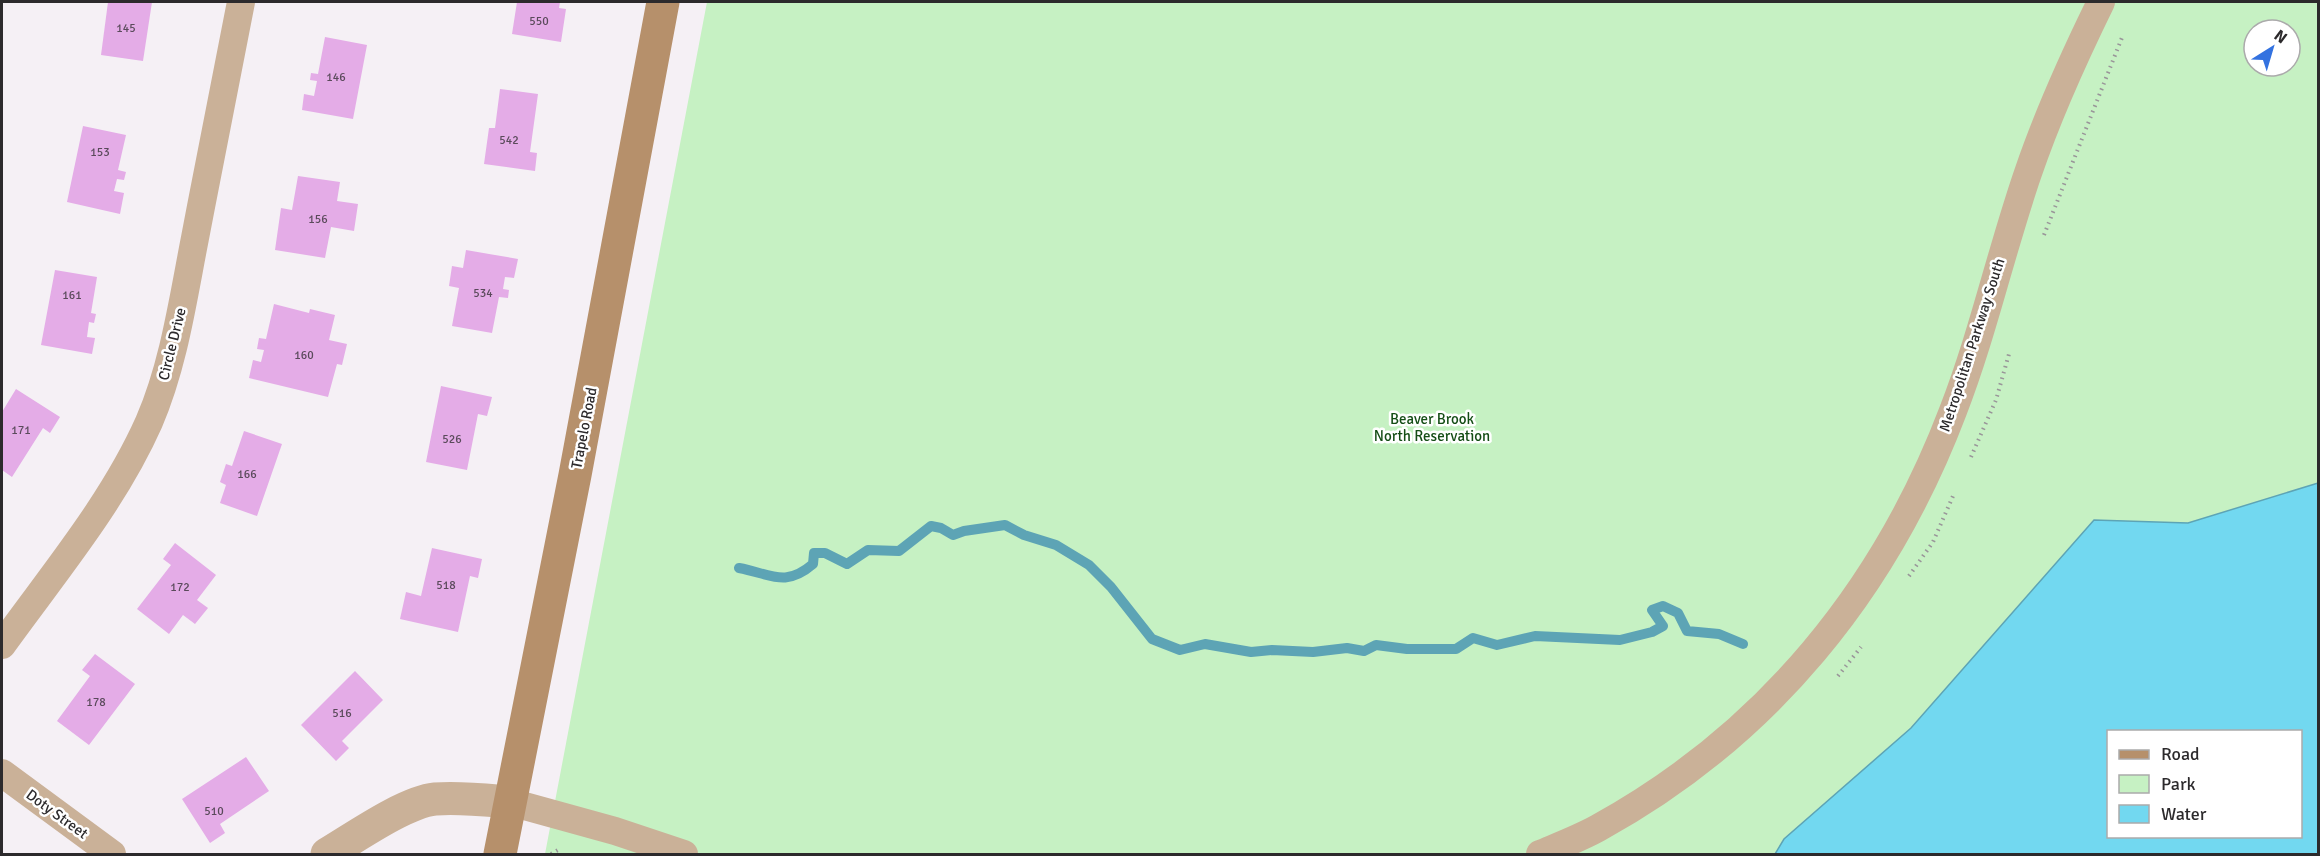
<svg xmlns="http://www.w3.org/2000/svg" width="2320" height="856" font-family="Signika,sans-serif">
	<rect width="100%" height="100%" fill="#f5f0f5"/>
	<path fill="#c6f1c3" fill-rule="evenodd" d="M707 2H2318V854H545ZM2254 30H2290V66H2254ZM2108 732H2300V836H2108Z"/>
	<path fill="#72d8f0" stroke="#5da4b5" stroke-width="1.5" fill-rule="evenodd" d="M2318 483V854H1775L1784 839 1911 728 2094 520 2188 523ZM2108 732H2300V836H2108Z"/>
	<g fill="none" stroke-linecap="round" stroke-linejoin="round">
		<path stroke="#5da4b5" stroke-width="10" d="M739 568C771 574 785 588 813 564L814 553H825L847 564 868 550 899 551 931 526 941 528 953 535 964 531 1005 525 1024 535 1056 545 1089 565 1111 587 1152 639 1180 650 1205 644 1251 652 1272 650 1313 652 1347 648 1364 651 1376 645 1407 649H1456L1473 638 1497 645 1535 636 1620 640 1652 632 1663 626 1652 610 1663 606 1678 613 1687 631 1719 634 1743 644"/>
	</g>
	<g fill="#e4ace7">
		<path d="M108 2H152L143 61 101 55Z"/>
		<path d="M517 2H560L559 8 566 9 561 42 512 34Z"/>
		<path d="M325 37 367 45 353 119 302 110 304 94 314 96 317 81 310 80 311 73 318 74Z"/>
		<path d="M500 89 538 94 530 152 537 153 535 171 484 164 489 128H495Z"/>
		<path d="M83 126 126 135 118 170 126 172 124 180 117 179 114 191 124 193 120 214 67 202Z"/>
		<path d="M298 176 340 182 337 201 358 204 354 231 331 227 325 258 275 250 281 208 292 210Z"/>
		<path d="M466 250 518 259 514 278 505 277 503 289 509 290 508 298 499 297 492 333 452 326 459 288 449 286 452 266 463 268Z"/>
		<path d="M55 270 97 277 91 313 96 314 94 323 89 322 87 337 95 338 92 354 41 345Z"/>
		<path d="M274 304 309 313 310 309 335 315 329 340 347 344 342 365 337 364 328 397 249 378 253 360 261 362 264 350 257 349 259 338 266 339Z"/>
		<path d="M441 386 492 397 487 416 478 414 467 470 426 462Z"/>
		<path d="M16 389 60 417 50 433 43 428 12 477 2 470V412Z"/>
		<path d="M244 431 282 444 257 516 220 503 226 485 220 482 226 464 232 466Z"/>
		<path d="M175 543 216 575 197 600 208 608 195 624 183 615 169 634 137 609 171 565 163 559Z"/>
		<path d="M432 548 482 559 478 578 470 576 458 632 400 619 406 592 421 596Z"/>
		<path d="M95 654 135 684 89 745 57 721 90 676 82 670Z"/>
		<path d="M355 671 383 700 342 741 349 748 336 761 301 725Z"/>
		<path d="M246 757 269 791 220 824 225 833 210 843 182 799Z"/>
	</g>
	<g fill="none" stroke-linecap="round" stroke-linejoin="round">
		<g stroke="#999599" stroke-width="4" stroke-dasharray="1.5 4.5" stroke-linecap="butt">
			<path d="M2044 235 2123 35"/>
			<path d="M1971 457 1996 400 2009 354"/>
			<path d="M1909 576 1933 542 1953 496"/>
			<path d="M1838 676 1861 647"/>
			<path d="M551 854 560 849"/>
		</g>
		<g stroke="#cab198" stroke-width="28">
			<path d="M2 645C53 574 113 503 149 422 174 364 183 299 195 238 210 159 226 80 241 2"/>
			<path d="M2 773 112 854"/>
			<path d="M510 802 615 831 684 854"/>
			<path d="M1540 854C1559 846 1580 838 1598 828 1767 735 1885 590 1953 411 1983 334 2001 251 2028 173 2048 114 2074 57 2101 2"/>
		</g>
		<path stroke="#cab198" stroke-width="33" d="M327 854C354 838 405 802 435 799 460 797 486 800 510 802"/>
		<path stroke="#b6906b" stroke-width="33" d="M500 854 575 475 663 2"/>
	</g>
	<g text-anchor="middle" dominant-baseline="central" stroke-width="5" stroke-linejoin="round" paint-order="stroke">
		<g font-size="12" fill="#5a4a5b">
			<text x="539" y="21">550</text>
			<text x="126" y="28">145</text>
			<text x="336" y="77">146</text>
			<text x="509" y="140">542</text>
			<text x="100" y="152">153</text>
			<text x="318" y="219">156</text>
			<text x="483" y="293">534</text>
			<text x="72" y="295">161</text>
			<text x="304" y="355">160</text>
			<text x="21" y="430">171</text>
			<text x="452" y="439">526</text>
			<text x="247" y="474">166</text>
			<text x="446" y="585">518</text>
			<text x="180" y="587">172</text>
			<text x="96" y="702">178</text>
			<text x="342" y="713">516</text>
			<text x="214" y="811">510</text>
		</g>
		<g font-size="15" fill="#2c2a2c" stroke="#fff">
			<text transform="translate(172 344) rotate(-76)">Circle Drive</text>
			<text transform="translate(1972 345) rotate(-72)">Metropolitan Parkway South</text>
			<text transform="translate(584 428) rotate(-79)">Trapelo Road</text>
			<text transform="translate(57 814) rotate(36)">Doty Street</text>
		</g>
		<g font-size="15" fill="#144d15" stroke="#fff">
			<text x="1432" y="419">Beaver Brook<tspan x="1432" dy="17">North Reservation</tspan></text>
		</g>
	</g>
	<rect width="2320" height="856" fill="none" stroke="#2c2a2c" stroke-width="6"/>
	<rect x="2107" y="730" width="195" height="108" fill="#ffffff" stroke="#abaaab" stroke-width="1.5"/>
	<rect x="2119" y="750" width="30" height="9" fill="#b6906b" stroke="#abaaab" stroke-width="1.5"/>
	<text x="2161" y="760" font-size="18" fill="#2c2a2c">Road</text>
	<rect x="2119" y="775" width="30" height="18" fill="#c6f1c3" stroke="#abaaab" stroke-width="1.5"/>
	<text x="2161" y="790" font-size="18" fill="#2c2a2c">Park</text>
	<rect x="2119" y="805" width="30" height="18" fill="#72d8f0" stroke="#abaaab" stroke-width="1.5"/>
	<text x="2161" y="820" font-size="18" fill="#2c2a2c">Water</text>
	<g transform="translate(2272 48) rotate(37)"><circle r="28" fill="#ffffff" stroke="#abaaab" stroke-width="1.5"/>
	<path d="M0-4.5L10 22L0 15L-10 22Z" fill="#3372e0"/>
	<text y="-9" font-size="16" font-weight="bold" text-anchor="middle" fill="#2c2a2c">N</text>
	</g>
</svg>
